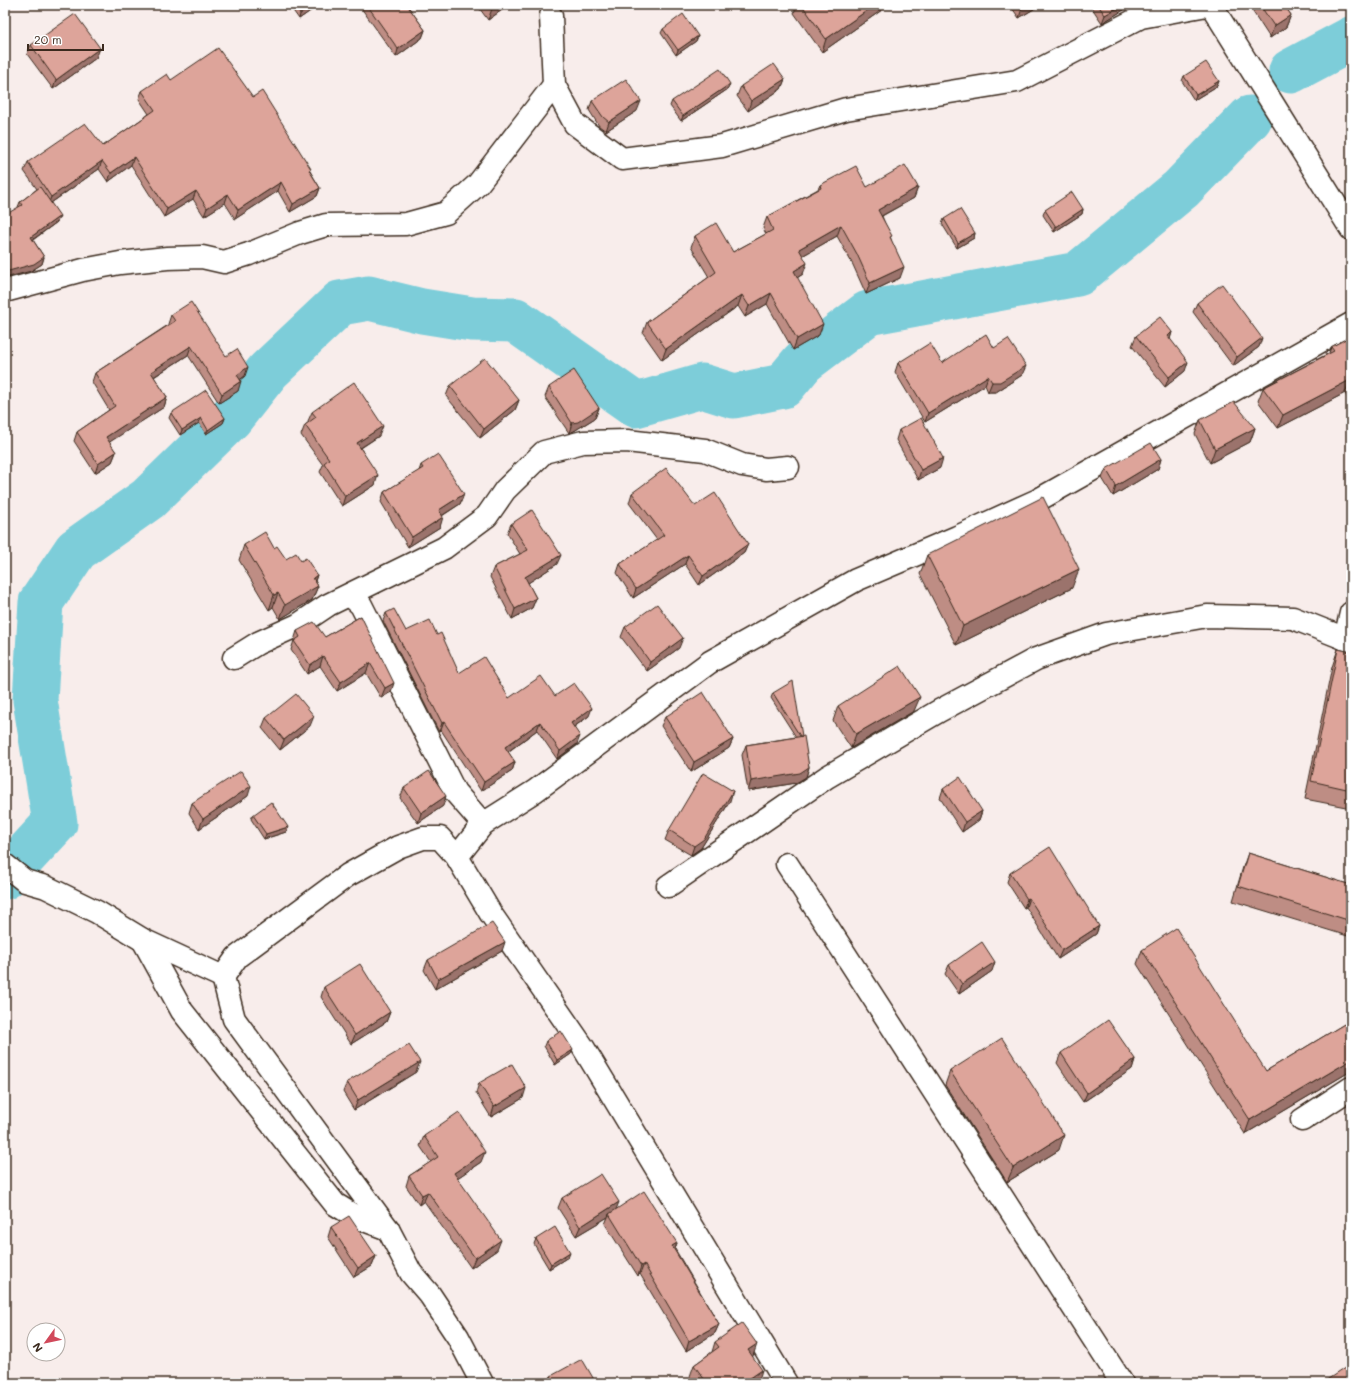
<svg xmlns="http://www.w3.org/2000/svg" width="1356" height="1388" font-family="Mali,sans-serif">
	<rect width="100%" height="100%" fill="#f8edeb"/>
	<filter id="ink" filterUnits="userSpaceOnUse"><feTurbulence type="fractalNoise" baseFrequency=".025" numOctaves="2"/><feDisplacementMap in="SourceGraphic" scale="8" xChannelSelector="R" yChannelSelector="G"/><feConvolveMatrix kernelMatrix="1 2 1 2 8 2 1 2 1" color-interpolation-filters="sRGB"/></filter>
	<g filter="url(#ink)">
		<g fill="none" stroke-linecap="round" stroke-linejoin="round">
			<g stroke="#7dcdd9" stroke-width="45">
				<path d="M1291 71 1351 39"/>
				<path d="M5 877 55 823 35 700 41 602 76 550 148 499 230 419 268 371 340 303 369 298 422 311 472 319 515 320 636 405 702 386 734 396 783 386 803 362 868 313 1078 274 1181 189 1250 118"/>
			</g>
			<defs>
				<g id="street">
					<path d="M1211 5 1351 229"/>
					<path d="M551 16 554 85 575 124 622 159 722 146 846 109 1017 81 1141 17 1207 5"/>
					<path d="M5 291 83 270 120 263 167 258 202 257 224 262 249 254 300 233 326 225 406 224 446 213 478 184 554 85"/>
					<path d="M350 595 361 605 455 792 483 824"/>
					<path d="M1345 639 1351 613"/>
					<path d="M234 658 258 643 298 625 328 605 444 548 487 516 505 490 544 452 583 442 627 441 705 450 742 465 766 469 788 467"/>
					<path d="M457 857 440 838H423L398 847 348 875 237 957 223 977 234 1019 388 1229 411 1273 430 1295 458 1337 482 1383"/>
					<path d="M787 864 1122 1383"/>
					<path d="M5 865 25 881 46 887 97 912 143 940 223 977"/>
					<path d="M668 886 827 777 939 711 1036 659 1106 634 1207 616 1293 618 1351 641"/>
					<path d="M143 940 182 1011 335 1204 356 1217 388 1229"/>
					<path d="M1302 1120 1351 1088"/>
					<path d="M786 1383 583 1047 491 914 457 857 483 824 535 791 710 662 856 580 957 537 1038 500 1351 324"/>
				</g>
			</defs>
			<use href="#street" stroke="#3b2a1e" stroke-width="25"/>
			<use href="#street" stroke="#fff" stroke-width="22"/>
		</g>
		<g fill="#be8d84" stroke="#3b2a1e">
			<path d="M289 5H317L316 7 299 19Z"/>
			<path d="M359 5H407L425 30 422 38 396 57Z"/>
			<path d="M477 5H509L488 20Z"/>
			<path d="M797 5H889L822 52 794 13Z"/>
			<path d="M1010 5H1037V7L1019 18Z"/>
			<path d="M1090 5H1132L1102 23Z"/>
			<path d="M1252 5H1284L1291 15 1286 27 1270 38 1253 12 1254 8Z"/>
			<path d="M663 29 698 36 696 41 676 55 661 33Z"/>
			<path d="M31 45 100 48 96 58 53 89 27 54Z"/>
			<path d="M1184 76 1219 81 1217 86 1194 100 1182 81Z"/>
			<path d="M785 79 781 89 748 111 737 96 741 86Z"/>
			<path d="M171 80 253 97 310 171 320 188 317 196 290 212 278 191 235 219 225 203 204 216 193 199 164 217 131 165 108 182 99 169 51 203 57 222 33 240 44 257 42 264 31 271 18 207 20 202 37 189 24 171 28 162 103 146 149 114 139 99 142 91Z"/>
			<path d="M728 89 681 121 670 106 672 101Z"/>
			<path d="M592 101 637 111 606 131 599 126 589 110Z"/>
			<path d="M820 185 867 187H918L914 198 882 216 891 239 900 278 866 294 853 265 837 236 802 256 803 274 797 278 819 335 793 350 767 304 745 317 738 306 662 360 643 333 647 322 709 277 691 247 695 236 733 252 766 234 763 228 767 217 818 189Z"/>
			<path d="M1083 209 1082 214 1054 232 1043 215 1045 210Z"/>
			<path d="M944 219 975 233 974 238 957 248 942 224Z"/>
			<path d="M1197 303 1259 347 1233 366 1193 312Z"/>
			<path d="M171 315 226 356 245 376 240 380 238 391 219 403 188 355 154 377 167 397 164 407 109 442 116 452 112 462 95 473 74 441 77 432 109 410 92 382 95 373 168 325V324Z"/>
			<path d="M1172 332 1170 339 1185 371 1165 387 1132 346 1136 336Z"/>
			<path d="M1351 336V404L1345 393 1278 428 1258 401 1263 388 1329 353 1331 347Z"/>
			<path d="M994 348 1022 375 996 392H988L985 385 925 422 895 372 898 363H942Z"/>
			<path d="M450 386 519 400 515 410 480 438 446 396Z"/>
			<path d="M549 387 599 408 595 418 574 431 569 433 545 397Z"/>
			<path d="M312 412 379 436 361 448 375 485 342 506 320 472 323 465 301 435 305 425 309 422 308 421Z"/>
			<path d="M171 413 225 418 223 423 206 434 199 423 180 435 169 418Z"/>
			<path d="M1200 420 1255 428 1250 442 1210 463 1195 434Z"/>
			<path d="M899 430 940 468 918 480 896 440Z"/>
			<path d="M1161 459 1158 469 1113 496 1102 478 1106 469Z"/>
			<path d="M421 465 464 494 460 504 442 516 440 527 408 547 381 502 384 492 419 471Z"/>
			<path d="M632 493 695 506 748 544 744 553 699 585 685 564 633 598 617 573 620 564 657 540 629 503Z"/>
			<path d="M511 524 557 564 528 583 536 598 532 608 512 619 490 577 494 567 520 554 507 533Z"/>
			<path d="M244 545 274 548 286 559 301 561 317 575 315 581 318 586 312 600 280 619 273 607 269 610 239 560Z"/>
			<path d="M927 555 1072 588 956 645 920 574Z"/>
			<path d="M386 613 406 631 437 635 459 673 509 698 555 696 589 716 574 727 577 744 557 759 537 730 508 752 515 762 512 771 481 791 441 730 439 732 383 621Z"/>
			<path d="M361 616 391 692 381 698 366 673 337 691 320 666 307 674 291 650 297 631 325 637Z"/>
			<path d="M625 627 679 648 647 671 621 637Z"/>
			<path d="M1338 649 1351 652V808L1305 799 1332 667Z"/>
			<path d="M773 693 802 736 809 767 806 777 796 783 748 791 742 755 746 745 796 737 771 698Z"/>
			<path d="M838 706 914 711 851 748 833 721Z"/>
			<path d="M665 717 733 739 729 748 691 772 661 726Z"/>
			<path d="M266 718 310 726 280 750 262 728Z"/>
			<path d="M404 788 443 806 418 823 400 798Z"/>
			<path d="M943 789 982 811 979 820 962 832 940 798Z"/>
			<path d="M248 796 199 829 189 813 192 803Z"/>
			<path d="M730 801 701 848 691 855 665 840 669 830Z"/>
			<path d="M253 815 286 832 264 839 251 819Z"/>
			<path d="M1248 853 1351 885V937L1233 901 1243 867Z"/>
			<path d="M1010 873 1099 926 1096 934 1058 959 1026 907 1024 908 1007 882Z"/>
			<path d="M1142 950 1266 1071 1351 1020V1071L1245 1134 1137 964Z"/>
			<path d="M502 951 435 989 424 970 428 960Z"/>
			<path d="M949 965 992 971 959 994 945 974Z"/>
			<path d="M324 987 390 1012 386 1022 351 1044 321 997Z"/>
			<path d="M546 1041 571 1054 555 1065 544 1046Z"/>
			<path d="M1061 1053 1135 1059 1132 1069 1083 1102 1057 1063Z"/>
			<path d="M950 1071 1059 1150 1007 1182 945 1085Z"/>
			<path d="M416 1072 354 1110 343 1092 347 1082Z"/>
			<path d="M479 1083 523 1098 491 1117 476 1093Z"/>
			<path d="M424 1136 481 1162 457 1178 497 1250 471 1268 424 1201 419 1205 406 1186 409 1176 431 1162 420 1146Z"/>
			<path d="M562 1198 616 1209 677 1243 675 1249 719 1324 715 1333 686 1351 640 1274 638 1276 605 1224 608 1217 576 1236 558 1208Z"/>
			<path d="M331 1227 376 1256 372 1266 354 1277 328 1237Z"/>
			<path d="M536 1239 568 1257 549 1269 534 1244Z"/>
			<path d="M715 1342 758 1383H692L689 1379 694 1365 712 1352Z"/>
			<path d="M551 1376 596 1383H549Z"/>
		</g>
		<g fill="#9b736c" stroke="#3b2a1e">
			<path d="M314 5H317L316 7 299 19 300 14Z"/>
			<path d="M494 5H509L488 20 493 6Z"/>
			<path d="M875 5H889L822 52 826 39Z"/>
			<path d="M1027 5H1037V7L1019 18 1022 8Z"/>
			<path d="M1122 5H1132L1102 23 1105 15Z"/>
			<path d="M1291 15 1286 27 1270 38 1274 26Z"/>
			<path d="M425 30 422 38 396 57 398 49Z"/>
			<path d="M698 36 696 41 676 55 678 50Z"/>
			<path d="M100 48 96 58 53 89 56 80Z"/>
			<path d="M785 79 781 89 748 111 751 101Z"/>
			<path d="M1219 81 1217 86 1194 100 1196 95Z"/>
			<path d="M730 84 728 89 681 121 683 116Z"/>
			<path d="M641 101 637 111 606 131 609 122Z"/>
			<path d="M134 157 131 165 108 182 111 173Z"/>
			<path d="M102 161 99 169 48 205 51 197Z"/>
			<path d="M281 182 278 191 235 219 238 210Z"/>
			<path d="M918 187 914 198 874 220 878 210Z"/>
			<path d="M320 188 317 196 290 212 293 204Z"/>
			<path d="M196 191 193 199 164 217 167 209Z"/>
			<path d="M228 194 225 203 204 216 207 208Z"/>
			<path d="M1083 209 1082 214 1054 232 1056 227Z"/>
			<path d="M60 216 57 222 28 243 31 237Z"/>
			<path d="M841 225 837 236 795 260 799 249Z"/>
			<path d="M975 233 974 238 957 248 958 243Z"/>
			<path d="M44 257 42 264 31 271 5 278V272Z"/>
			<path d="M807 263 803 274 790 282 794 271Z"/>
			<path d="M904 267 900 278 866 294 870 283Z"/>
			<path d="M771 293 767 304 745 317 749 306Z"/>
			<path d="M742 295 738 306 662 360 666 349Z"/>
			<path d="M823 324 819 335 793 350 797 339Z"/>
			<path d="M1172 332 1169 342 1168 336Z"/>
			<path d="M1262 338 1259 347 1233 366 1237 357Z"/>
			<path d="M191 346 188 355 147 381 151 372Z"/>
			<path d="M1188 362 1185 371 1165 387 1169 377Z"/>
			<path d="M1026 366 1022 375 996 392H988L992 382Z"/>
			<path d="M248 367 245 376 234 384 237 375Z"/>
			<path d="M988 376 985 385 925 422 928 413Z"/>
			<path d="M1350 380 1345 393 1278 428 1283 415Z"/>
			<path d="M241 381 238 391 219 403 222 394Z"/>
			<path d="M167 397 164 407 102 447 106 437Z"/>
			<path d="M519 400 515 410 480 438 484 429Z"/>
			<path d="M599 408 595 418 574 431 569 433 572 423Z"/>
			<path d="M201 418 199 423 180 435 182 430Z"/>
			<path d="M225 418 223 423 206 434 208 430Z"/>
			<path d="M383 426 379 436 354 452 357 443Z"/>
			<path d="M1255 428 1250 442 1210 463 1215 449Z"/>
			<path d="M116 452 112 462 95 473 98 464Z"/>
			<path d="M943 458 940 468 918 480 921 470Z"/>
			<path d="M1161 459 1158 469 1113 496 1116 486Z"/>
			<path d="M378 475 375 485 342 506 345 496Z"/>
			<path d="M464 494 460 504 435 520 439 510Z"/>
			<path d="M443 517 440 527 408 547 412 537Z"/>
			<path d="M748 544 744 553 699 585 703 576Z"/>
			<path d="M561 555 557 564 522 587 525 577Z"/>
			<path d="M688 555 685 564 633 598 636 589Z"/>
			<path d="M1079 569 1072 588 956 645 963 626Z"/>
			<path d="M317 575 312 589 318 586 312 600 280 619 285 605 313 578Z"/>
			<path d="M278 593 273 607 269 610 274 595Z"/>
			<path d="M536 598 532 608 512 619 515 609Z"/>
			<path d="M683 638 679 648 647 671 650 662Z"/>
			<path d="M323 656 320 666 307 674 310 665Z"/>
			<path d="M370 663 366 673 337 691 341 682Z"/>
			<path d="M394 683 391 692 381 698 385 688Z"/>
			<path d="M920 697 914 711 851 748 856 734Z"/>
			<path d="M592 708 589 716 568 731 571 723Z"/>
			<path d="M314 716 310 726 280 750 284 740Z"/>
			<path d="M444 722 441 730 439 732 442 723Z"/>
			<path d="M540 722 537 730 502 756 505 747Z"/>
			<path d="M580 736 577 744 557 759 560 751Z"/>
			<path d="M733 739 729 748 691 772 694 762Z"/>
			<path d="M515 762 512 771 481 791 484 782Z"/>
			<path d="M809 767 806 777 796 783 748 791 751 781Z"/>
			<path d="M251 786 248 796 199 829 203 819Z"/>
			<path d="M733 791 730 801 701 848 691 855 694 846Z"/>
			<path d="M446 796 443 806 418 823 421 813Z"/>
			<path d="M982 811 979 820 962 832 965 822Z"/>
			<path d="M288 827 286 832 264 839 266 834Z"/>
			<path d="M1029 898 1026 907 1024 908 1027 899Z"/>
			<path d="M1099 926 1096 934 1058 959 1062 950Z"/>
			<path d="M505 942 502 951 435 989 438 979Z"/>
			<path d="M995 962 992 971 959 994 962 984Z"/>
			<path d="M390 1012 386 1022 351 1044 355 1035Z"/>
			<path d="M573 1050 571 1054 555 1065 557 1060Z"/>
			<path d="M1135 1059 1132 1069 1083 1102 1087 1093Z"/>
			<path d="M1351 1060V1071L1245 1134 1250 1120Z"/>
			<path d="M420 1062 416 1072 354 1110 358 1100Z"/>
			<path d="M526 1088 523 1098 491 1117 494 1107Z"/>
			<path d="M1064 1135 1059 1150 1007 1182 1013 1168Z"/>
			<path d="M485 1152 481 1162 450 1183 454 1173Z"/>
			<path d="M428 1192 424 1201 419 1205 422 1195Z"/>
			<path d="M619 1202 615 1212 609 1214 608 1217 576 1236 580 1227Z"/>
			<path d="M501 1240 497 1250 471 1268 475 1258Z"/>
			<path d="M677 1243 674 1252 672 1246Z"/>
			<path d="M570 1252 568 1257 549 1269 551 1264Z"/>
			<path d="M376 1256 372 1266 354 1277 358 1268Z"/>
			<path d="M644 1264 640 1274 638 1276 641 1266Z"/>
			<path d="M719 1324 715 1333 686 1351 689 1341Z"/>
			<path d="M757 1344 752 1359 748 1350Z"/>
			<path d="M762 1370 758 1383H743Z"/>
		</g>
		<g fill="#dda49a" stroke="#3b2a1e">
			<path d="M294 5H314L300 14Z"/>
			<path d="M367 5H407L425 30 398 49Z"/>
			<path d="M802 5H875L826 39Z"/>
			<path d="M1020 5H1027L1022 8Z"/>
			<path d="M1098 5H1122L1105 15Z"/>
			<path d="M1260 5H1284L1291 15 1274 26Z"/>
			<path d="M75 14 100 48 56 80 31 45Z"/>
			<path d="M683 14 698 36 678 50 663 29Z"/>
			<path d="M218 48 253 97 262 91 311 169 309 170 320 188 293 204 281 182 238 210 228 194 207 208 196 191 167 209 134 157 111 173 102 161 51 197 28 162 85 123 103 146 155 110 142 91 167 74 171 80Z"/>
			<path d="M1206 62 1219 81 1196 95 1184 76Z"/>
			<path d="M774 64 785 79 751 101 741 86Z"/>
			<path d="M720 69 730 84 683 116 672 101Z"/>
			<path d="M626 79 641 101 609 122 603 117 592 101Z"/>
			<path d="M905 165 918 187 878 210 892 236 890 237 904 267 870 283 857 254 841 225 799 249 807 263 794 271 823 324 797 339 771 293 749 306 742 295 666 349 647 322 716 272 695 236 716 223 733 252 773 230 767 217 821 188 820 185 856 166 867 187Z"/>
			<path d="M40 187 60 216 31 237 44 257 34 264 5 272V215L22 205 20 202Z"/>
			<path d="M1072 192 1083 209 1056 227 1045 210Z"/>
			<path d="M960 209 975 233 958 243 944 219Z"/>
			<path d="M1222 284 1262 338 1237 357 1197 303Z"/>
			<path d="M191 302 226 356 237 349 248 367 237 375 241 381 222 394 191 346 151 372 167 397 106 437 116 452 98 464 77 432 115 406 95 373 175 321 171 315Z"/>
			<path d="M1160 317 1172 332 1168 336 1188 362 1169 377 1136 336Z"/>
			<path d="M986 334 994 348 1008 339 1026 366 1000 382H992L988 376 928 413 898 363 930 343 942 363Z"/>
			<path d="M1351 336V383L1350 380 1283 415 1263 388 1334 351 1331 347Z"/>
			<path d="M485 358 519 400 484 429 450 386Z"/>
			<path d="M574 370 599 408 578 422 572 423 549 387Z"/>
			<path d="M354 382 383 426 357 443 378 475 345 496 324 463 329 459 305 425 316 417 312 412Z"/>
			<path d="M206 390 225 418 208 430 201 418 182 430 171 413Z"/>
			<path d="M1234 402 1255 428 1215 449 1200 420Z"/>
			<path d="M921 418 943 458 921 470 899 430Z"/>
			<path d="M1151 443 1161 459 1116 486 1106 469Z"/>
			<path d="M438 454 464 494 439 510 443 517 412 537 384 492 423 468 421 465Z"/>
			<path d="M666 468 695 506 715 493 748 544 703 576 688 555 636 589 620 564 664 535 632 493Z"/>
			<path d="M1043 497 1079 569 963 626 927 555Z"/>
			<path d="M532 510 561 555 525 577 536 598 515 609 494 567 528 550 511 524Z"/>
			<path d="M265 532 274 548 277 546 286 559 296 553 301 561 306 558 317 575 313 578 318 586 285 605 278 593 274 595 244 545Z"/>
			<path d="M657 604 683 638 650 662 625 627Z"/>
			<path d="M394 609 406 631 430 620 437 635 441 633 459 673 484 657 509 698 541 676 555 696 574 683 592 708 571 723 580 736 560 751 540 722 505 747 515 762 484 782 444 722 442 723 386 613Z"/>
			<path d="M361 616 394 683 385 688 370 663 341 682 323 656 310 665 294 641 300 637 297 631 314 622 325 637Z"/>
			<path d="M1338 649 1351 652V790L1311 781Z"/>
			<path d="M900 666 920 697 856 734 838 706Z"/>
			<path d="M793 681 802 736H800L773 693Z"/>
			<path d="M703 692 733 739 694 762 665 717Z"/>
			<path d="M296 694 314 716 284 740 266 718Z"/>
			<path d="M804 736 809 767 800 773 751 781 746 745Z"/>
			<path d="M241 771 251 786 203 819 192 803Z"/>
			<path d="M429 771 446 796 421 813 404 788Z"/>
			<path d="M703 773 733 791 704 839 694 846 669 830Z"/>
			<path d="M960 777 982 811 965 822 943 789Z"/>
			<path d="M271 802 288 827 266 834 253 815Z"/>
			<path d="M1050 847 1099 926 1062 950 1029 898 1027 899 1010 873Z"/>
			<path d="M1248 853 1351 885V921L1238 886Z"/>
			<path d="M492 923 505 942 438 979 428 960Z"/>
			<path d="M1176 928 1266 1071 1351 1020V1060L1250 1120 1142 950Z"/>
			<path d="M982 942 995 962 962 984 949 965Z"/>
			<path d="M360 964 390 1012 355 1035 324 987Z"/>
			<path d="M1108 1020 1135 1059 1087 1093 1061 1053Z"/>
			<path d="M561 1031 573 1050 557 1060 546 1041Z"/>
			<path d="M1002 1038 1064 1135 1013 1168 950 1071Z"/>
			<path d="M409 1045 420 1062 358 1100 347 1082Z"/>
			<path d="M512 1064 526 1088 494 1107 479 1083Z"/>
			<path d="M459 1112 485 1152 454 1173 501 1240 475 1258 428 1192 422 1195 409 1176 438 1157 424 1136Z"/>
			<path d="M601 1174 619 1202 580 1227 562 1198Z"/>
			<path d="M644 1191 677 1243 672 1246 719 1324 689 1341 644 1264 641 1266 609 1214Z"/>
			<path d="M349 1216 376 1256 358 1268 331 1227Z"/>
			<path d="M555 1227 570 1252 551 1264 536 1239Z"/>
			<path d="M742 1323 757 1344 748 1350 762 1370 743 1383H707L694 1365 719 1347 715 1342Z"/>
			<path d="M582 1359 596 1383H555L551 1376Z"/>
			<path d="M1351 1364V1383H1322Z"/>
		</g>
	</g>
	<rect width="1356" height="1388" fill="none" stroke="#fff" stroke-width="20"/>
	<rect x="10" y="10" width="1336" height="1368" fill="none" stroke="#3b2a1e" stroke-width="1.5" filter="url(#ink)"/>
	<g transform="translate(46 1342) rotate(237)"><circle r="19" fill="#ffffff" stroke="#b1aaa5"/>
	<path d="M0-3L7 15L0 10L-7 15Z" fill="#d1495b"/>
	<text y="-6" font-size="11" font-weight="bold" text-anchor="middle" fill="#3b2a1e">N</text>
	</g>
	<path d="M28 44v6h75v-6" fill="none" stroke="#3b2a1e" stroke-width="2"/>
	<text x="34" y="44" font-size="12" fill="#3b2a1e" stroke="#ffffff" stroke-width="3" paint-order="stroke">20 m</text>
</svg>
